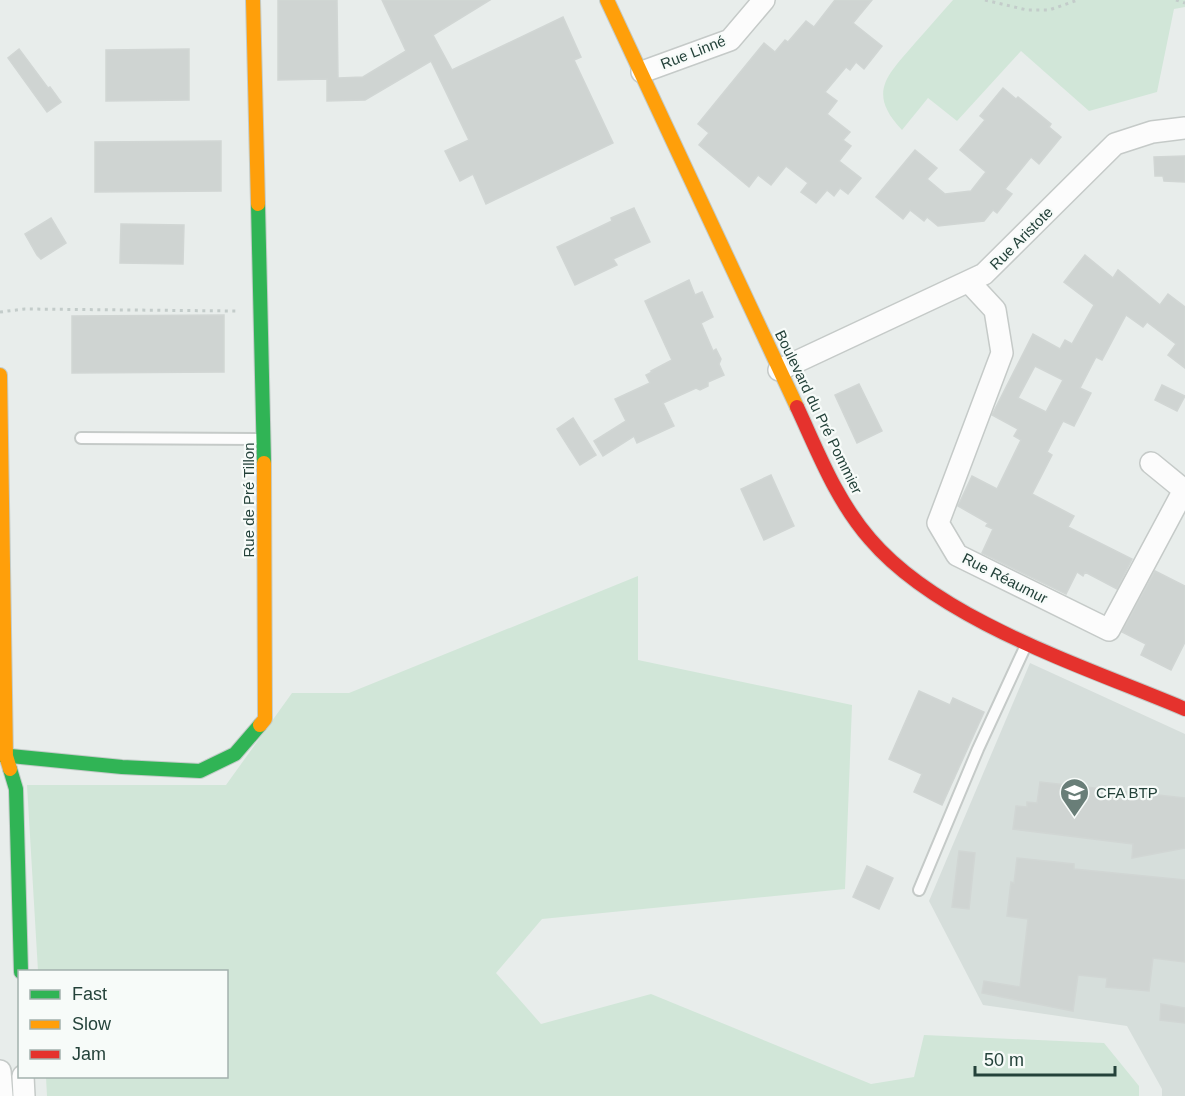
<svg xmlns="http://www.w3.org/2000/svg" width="1185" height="1096" font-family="Arial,sans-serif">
	<rect width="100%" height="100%" fill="#e8edeb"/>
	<path fill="#d6dedb" d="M1030 663 1185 734V1096H1162V1089L1127 1026 983 1005 929 901Z"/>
	<g fill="#d1e6d8">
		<path d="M953 0H1185V7L1174 9 1157 92 1089 111 1021 51 957 121 928 98 902 130C866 92 888 75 915 43 928 29 940 14 953 0Z"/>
		<path d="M638 576V660L852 705 845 889 542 919 496 973 541 1024 651 994 871 1084 914 1077 924 1035 1104 1043 1139 1086V1096H47L46 1077 226 1076V972L38 971 27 785H226L292 693H349Z"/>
	</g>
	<g fill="#cfd4d2" stroke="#d1d6d4" stroke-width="1.5" fill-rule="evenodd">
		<path d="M278 0H337L338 78 363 77 406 51 382 0H490L433 35 452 70 563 17 581 57 574 60 613 143 486 204 473 174 460 181 445 151 469 140 431 61 365 100 327 101V79L278 80Z"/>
		<path d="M835 0H872L853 23 882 46 864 69 856 62 850 70 846 67 825 92 837 101 827 114 850 132 843 140 851 146 839 161 861 178 848 194 840 188 834 196 827 190 816 203 801 192 808 183 786 166 771 185 758 175 749 187 699 145 709 133 698 124 764 43 775 52 785 40 788 42 806 21 814 27Z"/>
		<path d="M19 49 48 88 50 87 61 102 47 112 8 58Z"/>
		<path d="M189 49V100L106 101V50Z"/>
		<path d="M1003 88 1016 99 1018 97 1051 124 1049 127 1061 137 1039 164 1031 157 1005 189 1012 194 997 213 993 210 984 221 938 226 927 217 924 221 910 210 903 219 876 197 915 150 937 168 927 179 945 194 971 191 986 172 960 150 985 120 980 116Z"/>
		<path d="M221 141V191L95 192V142Z"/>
		<path d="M1185 156V182L1164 181 1163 176H1155L1154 157Z"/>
		<path d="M634 208 650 242 613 259 617 265 575 285 557 247 612 221 611 218Z"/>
		<path d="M51 218 66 243 41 259 37 255 25 234Z"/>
		<path d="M121 224 184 225 183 264 120 263Z"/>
		<path d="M1085 255 1113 278 1118 270 1160 305 1168 294 1185 307V368L1168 355 1176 344 1147 322 1143 327 1126 315 1102 360 1096 357 1080 388 1091 393 1074 426 1063 421 1047 452 1052 455 1032 494 1074 516 1068 527 1132 559 1117 589 1085 572 1083 576 1077 572 1066 594 982 553 993 529 986 526 988 523 958 506 972 476 997 489 1021 440 1014 436 1018 429 992 415 1033 334 1060 349 1065 340 1072 344 1094 305 1064 282ZM1035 366 1063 380 1046 412 1018 398Z"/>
		<path d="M689 280 695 295 702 292 713 317 701 323 713 351 716 349 721 359 719 364 724 375 708 382V386L700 390 696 388 663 403 674 426 637 443 634 436 603 456 594 441 626 421 615 399 650 383 646 375 652 372 651 371 672 360 645 301Z"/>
		<path d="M224 315V372L72 373V316Z"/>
		<path d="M859 384 882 431 857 443 835 395Z"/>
		<path d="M1162 385 1185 396 1177 411 1155 400Z"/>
		<path d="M573 418 596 455 580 465 557 429Z"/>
		<path d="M771 475 794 526 764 540 741 489Z"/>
		<path d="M1155 571 1185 586V642L1171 670 1141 655 1146 644 1122 632Z"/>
		<path d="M919 691 950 705 953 698 984 712 942 805 914 792 922 774 889 759Z"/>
		<path d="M1040 782 1185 798V848L1132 858 1133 844 1013 829 1016 806 1027 807V802L1037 803Z"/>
		<path d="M959 851 975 853 969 909 952 907Z"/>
		<path d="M1017 858 1074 864V869L1185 880V962L1153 958 1149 991 1106 987 1107 978 1078 975 1073 1011 982 993 984 981 1020 987 1028 919 1007 916 1011 882 1014 883Z"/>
		<path d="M867 866 893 878 879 909 853 897Z"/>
		<path d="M1161 1004 1185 1008V1023L1160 1020Z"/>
	</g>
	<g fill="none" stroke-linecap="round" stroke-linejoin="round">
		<defs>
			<g id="lane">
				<path d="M81 438 264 439"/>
				<path d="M919 890 978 749 1027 643"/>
			</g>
			<g id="street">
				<path d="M642 72 730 40 764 0"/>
				<path d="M969 282 995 310 1002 353 938 523 957 555 1109 630 1184 490 1151 463"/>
				<path d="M779 370 984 274 1115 144 1152 132 1185 128"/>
				<path d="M0 1071 2 1096"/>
				<path d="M23 1076 24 1096"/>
			</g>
			<g id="fast">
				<path d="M258 204 264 463"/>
				<path d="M0 755 122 767 200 771 235 754 260 725"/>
				<path d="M10 769 16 789 21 972"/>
			</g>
			<g id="slow">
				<path d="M253 0 258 204"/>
				<path d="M607 0 797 407"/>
				<path d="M0 375 6 756 10 769"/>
				<path d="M260 725 265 719 264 463"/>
			</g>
			<path id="jam" d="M797 407C818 452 836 500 870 539 940 621 1086 667 1185 709"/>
		</defs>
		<use href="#lane" stroke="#c5cac8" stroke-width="14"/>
		<use href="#street" stroke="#c5cac8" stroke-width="24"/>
		<use href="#fast" stroke="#c3cbc8" stroke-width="16"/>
		<use href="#slow" stroke="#c3cbc8" stroke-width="16"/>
		<use href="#jam" stroke="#c3cbc8" stroke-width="16"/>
		<g stroke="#c3ccca" stroke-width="3" stroke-dasharray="3 4.5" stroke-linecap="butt">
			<path d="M985 0 1027 10H1049L1078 0"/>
			<path d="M1176 0 1185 3"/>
			<path d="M0 312 25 309 237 311"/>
		</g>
		<use href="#lane" stroke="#fcfcfc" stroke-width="10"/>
		<use href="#street" stroke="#fcfcfc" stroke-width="21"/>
		<use href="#fast" stroke="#30b455" stroke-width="14"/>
		<use href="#slow" stroke="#ff9f0a" stroke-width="14"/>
		<use href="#jam" stroke="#e5322d" stroke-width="14"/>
	</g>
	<defs>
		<symbol id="school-pin" viewBox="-11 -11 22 30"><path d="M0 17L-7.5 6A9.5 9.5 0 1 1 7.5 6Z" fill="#697e78" stroke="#f7fbf9"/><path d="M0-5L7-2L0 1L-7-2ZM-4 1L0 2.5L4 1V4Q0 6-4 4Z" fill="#fff"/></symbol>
	</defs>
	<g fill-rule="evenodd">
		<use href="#school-pin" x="1058" y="776" width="33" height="45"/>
	</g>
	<g text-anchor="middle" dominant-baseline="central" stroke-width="4.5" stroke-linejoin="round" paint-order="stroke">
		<g font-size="15" fill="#24423a" stroke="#f7fbf9">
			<text transform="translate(693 52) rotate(-21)">Rue Linné</text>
			<text transform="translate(1021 238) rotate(-45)">Rue Aristote</text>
			<text transform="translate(819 412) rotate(64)">Boulevard du Pré Pommier</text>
			<text transform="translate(248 500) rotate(-90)">Rue de Pré Tillon</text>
			<text transform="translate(1005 578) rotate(27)">Rue Réaumur</text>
		</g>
		<g font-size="15" fill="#24423a" stroke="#f7fbf9" text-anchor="start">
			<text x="1096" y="792">CFA BTP</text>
		</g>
	</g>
	<rect x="18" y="970" width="210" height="108" fill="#f7fbf9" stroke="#a3b1ad" stroke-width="1.5"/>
	<rect x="30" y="990" width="30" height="9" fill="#30b455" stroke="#a3b1ad" stroke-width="1.5"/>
	<text x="72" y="1000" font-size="18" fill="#24423a">Fast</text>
	<rect x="30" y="1020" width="30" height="9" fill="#ff9f0a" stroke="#a3b1ad" stroke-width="1.5"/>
	<text x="72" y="1030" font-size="18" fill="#24423a">Slow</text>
	<rect x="30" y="1050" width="30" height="9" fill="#e5322d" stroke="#a3b1ad" stroke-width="1.5"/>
	<text x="72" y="1060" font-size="18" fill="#24423a">Jam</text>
	<path d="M975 1066v9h140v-9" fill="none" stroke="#24423a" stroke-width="3"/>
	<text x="984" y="1066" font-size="18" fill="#24423a" stroke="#f7fbf9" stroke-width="4.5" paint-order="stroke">50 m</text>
</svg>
